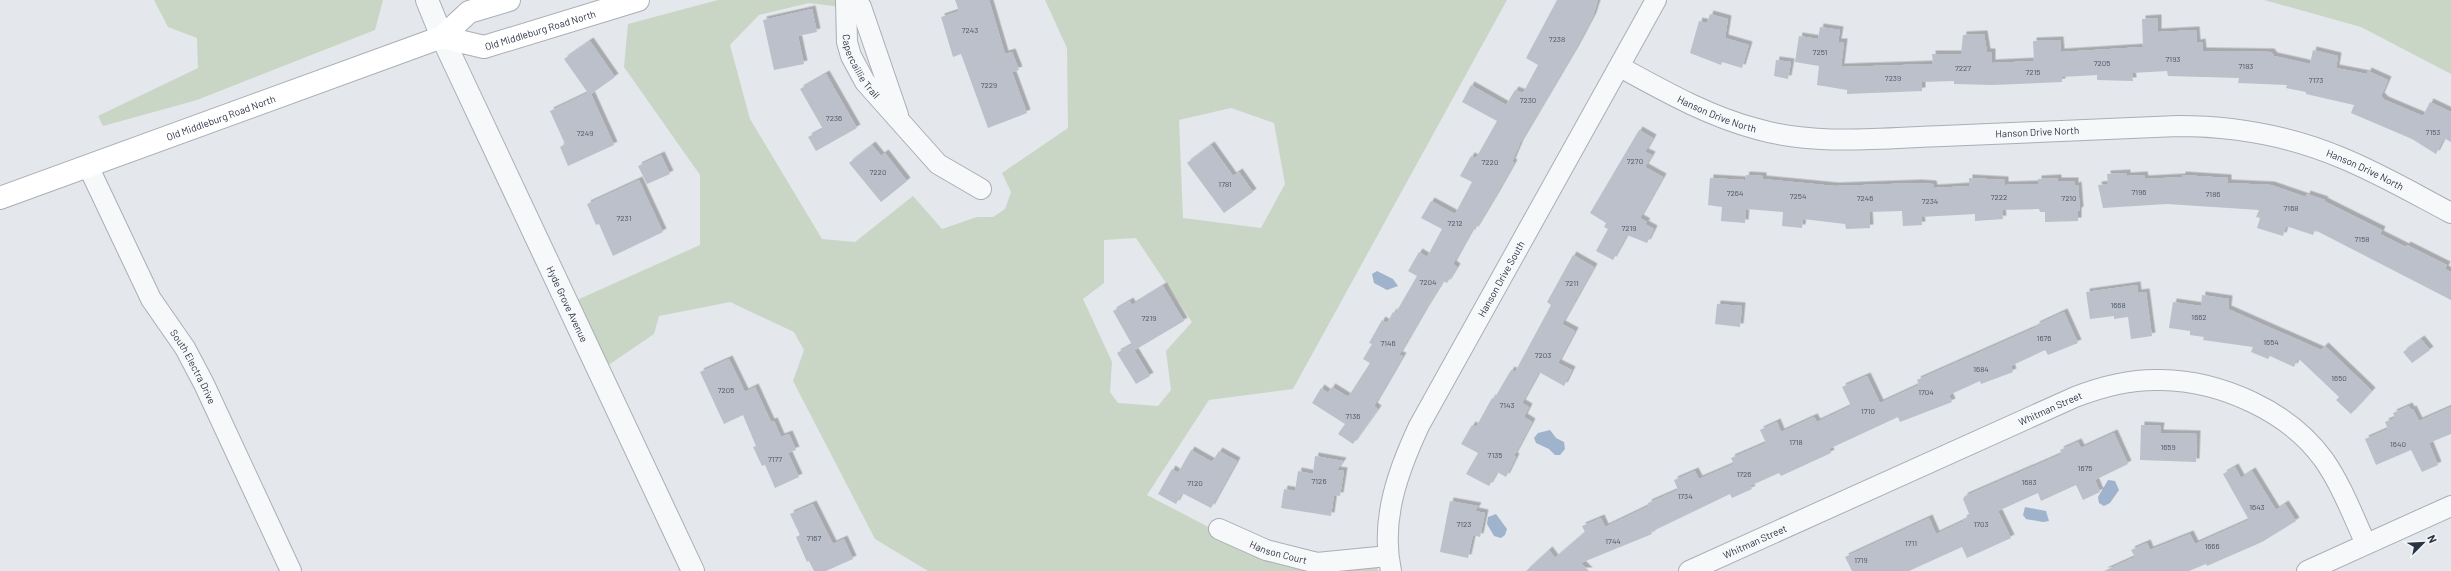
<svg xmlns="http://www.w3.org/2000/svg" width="2451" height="571" font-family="Barlow,sans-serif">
	<defs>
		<filter id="shadow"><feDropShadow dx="3.5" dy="-3.5" stdDeviation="0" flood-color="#0004"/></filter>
	</defs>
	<rect width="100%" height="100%" fill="#e4e7ec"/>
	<g fill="#c9d6c5" fill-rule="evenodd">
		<path d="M154 0H383L375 30 197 100 103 126 98 116 198 68 197 38 168 27Z"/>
		<path d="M718 0H841V7L809 3 759 15 730 45 750 119 822 239 855 242 913 196 942 229 977 217H993L1005 209 1011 192 1002 173 1068 128 1067 48 1045 0H1507L1293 389 1209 400 1147 495 1268 558 1377 567 1378 571H928L875 539 793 381 804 350 794 332 730 302 659 316 654 334 607 366 577 300 700 245V175L624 67 628 24ZM1231 108 1274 123 1285 184 1261 228 1183 218 1179 120ZM1136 238 1192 322 1166 351 1171 390 1158 406 1118 403 1110 392 1112 362 1083 299 1104 283V240Z"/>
		<path d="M2264 0H2451V74L2361 27Z"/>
	</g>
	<g fill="#9fb4cc">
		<path d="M1377 271 1393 279 1398 286 1387 290 1374 283 1372 274Z"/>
		<path d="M1550 430 1556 438 1564 442 1565 449 1560 455H1555L1549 449 1536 443 1534 438 1538 433Z"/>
		<path d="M2108 480 2115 481 2119 490 2110 503 2104 506 2099 503 2098 497Z"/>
		<path d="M2025 507 2046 511 2049 521 2043 522 2026 519 2023 515Z"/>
		<path d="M1496 514 1507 529 1505 535 1501 538 1494 536 1487 524 1488 517Z"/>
	</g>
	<g fill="#bbc0ca" filter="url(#shadow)">
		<path d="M955 0H989L1005 54 1012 52 1019 70 1012 72 1027 113 988 128 961 54 953 57 941 17 959 11Z"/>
		<path d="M1557 0H1598L1593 16 1576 48 1520 143 1512 162 1514 163 1496 195 1475 230 1473 228 1453 264 1457 267 1447 283 1443 281 1425 310 1399 355 1403 356 1374 406 1378 409 1353 444 1338 434 1345 424 1312 403 1321 388 1328 393 1332 387 1348 397 1370 363 1363 359 1372 344 1369 343 1382 320 1387 323 1393 312 1395 314 1417 276 1408 271 1419 252 1427 257 1442 229 1421 218 1431 201 1455 214 1472 182 1460 176 1471 156 1476 158 1497 121 1462 102 1471 85 1506 105 1515 90 1523 93 1538 65 1526 58Z"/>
		<path d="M812 9 817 32 798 36 804 64 774 70 763 20Z"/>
		<path d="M1710 14 1728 19 1725 38 1749 45 1742 68 1722 62 1721 65 1690 53 1699 21 1707 23Z"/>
		<path d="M2158 18V32L2196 30 2197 43 2202 42 2203 51 2271 52 2274 56 2310 64 2313 50 2338 56 2336 68 2367 74 2368 71 2388 80 2381 96 2385 100 2423 116 2430 102 2451 112V142L2444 138 2436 154 2412 139 2351 113 2354 105 2306 94V92L2286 88 2287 85 2238 83 2239 78 2168 76 2167 71 2132 73 2133 81 2097 80V75L2062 77V82L1993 85 1954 84V81L1922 82V91L1847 94V90L1817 85 1819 66 1795 62 1799 36 1818 39 1820 27 1840 30 1838 42H1844L1841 67 1933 64 1932 54H1961L1963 35 1984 34 1987 52H1992V63L2034 61 2033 41 2060 40 2061 52 2143 47 2142 19Z"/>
		<path d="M590 41 615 77 591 94 614 145 568 166 560 147 565 144 550 111 588 93 564 59Z"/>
		<path d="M1776 60 1791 62 1788 79 1774 76Z"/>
		<path d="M826 74 857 128 816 151 808 137 823 129 800 89Z"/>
		<path d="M1639 130 1653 138 1645 152 1652 155 1645 167 1663 177 1640 218 1647 222 1645 224 1654 229 1647 243 1627 235 1613 260 1596 251 1608 229 1604 227 1606 223 1590 213Z"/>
		<path d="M872 145 881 156 885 153 907 181 881 202 849 163Z"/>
		<path d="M1211 145 1233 176 1239 172 1253 192 1224 213 1187 163Z"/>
		<path d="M661 155 670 174 647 184 638 166Z"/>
		<path d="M2127 173V176L2144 175 2145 179 2182 177V175L2228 178V183L2271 185 2306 197 2307 194 2325 200 2324 201 2382 230 2380 234 2406 247 2407 245 2447 265 2445 269 2451 272V300L2315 230 2313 235 2286 226 2283 236 2257 228 2260 218 2256 217 2259 210 2167 204 2103 208 2098 185 2108 184 2107 174Z"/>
		<path d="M1746 175 1763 176V179L1835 186 1918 183 1933 184 1934 188 1969 186V178L2005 180V185L2038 184V179L2058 178V181H2075V186L2078 185 2080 210 2078 211V221L2045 222V212H2040L2039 209 2002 210 2003 219 1975 221V214L1921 217 1922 225 1903 226 1902 211 1869 212 1870 228 1846 229 1845 224 1803 219 1802 228 1782 226 1783 212 1746 209 1745 223 1721 221 1722 207 1708 205 1710 178 1745 180Z"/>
		<path d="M639 180 663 232 613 256 599 224 596 225 587 204Z"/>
		<path d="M1573 255 1594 267 1562 324 1575 331 1558 363 1572 370 1564 386 1539 372 1522 403 1529 407 1524 417 1532 422 1514 456 1516 457 1506 477 1497 472 1489 486 1466 474 1478 453 1461 444 1472 425 1476 427 1492 398 1494 399 1511 370 1515 372 1551 305 1547 302Z"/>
		<path d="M2137 285 2138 293 2146 292 2152 336 2131 339 2128 317 2114 319V316L2090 319 2086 292Z"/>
		<path d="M1163 286 1184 321 1135 350 1113 311 1130 301 1132 305Z"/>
		<path d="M2202 295 2229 299 2228 309 2321 350 2325 346 2372 391 2351 414 2336 400 2339 397 2298 358 2294 367 2270 356 2268 359 2251 352 2253 347 2203 340 2204 337 2190 335V331L2169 328 2173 302 2201 306Z"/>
		<path d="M1717 304 1742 306 1740 327 1715 324Z"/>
		<path d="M2064 312 2078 343 2048 355 2045 350 2011 366 2013 372 1981 384 1980 381 1949 395 1952 402 1900 422 1898 417 1829 449 1831 453 1781 476 1779 473 1750 486 1752 489 1732 498 1730 494 1651 532 1652 534 1581 563 1589 571H1526L1549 550 1555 558 1585 532 1582 526 1601 518 1605 527 1649 506 1648 503 1678 490 1674 480 1695 471 1699 479 1734 464 1731 458 1766 443 1760 430 1777 422 1781 432 1814 417 1817 422 1851 406 1842 387 1867 376 1880 403 1919 385 1917 380 2037 327 2036 325Z"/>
		<path d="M2421 339 2430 350 2412 363 2403 352Z"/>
		<path d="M1131 345 1150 376 1136 384 1117 353Z"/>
		<path d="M729 359 745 392 755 387 771 422 774 421 781 437 789 434 796 450 788 453 799 477 775 488 765 465 762 466 753 447 756 446 743 415 724 424 700 372Z"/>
		<path d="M2409 406 2411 410 2413 409 2419 421 2451 407V434L2429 443 2438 465 2422 472 2411 450 2376 465 2365 439 2388 429 2385 422 2395 418 2393 413Z"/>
		<path d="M2141 425 2161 426 2160 433 2197 434 2196 462 2140 460Z"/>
		<path d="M2114 433 2128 464 2095 480 2100 492 2083 500 2076 485 2041 501 2038 493 1998 511 2011 538 1967 558 1962 547 1909 571H1852L1845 557 1929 518 1936 534 1964 521 1963 519 1970 516 1963 499 1965 496 2062 454 2060 450 2078 442 2081 448Z"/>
		<path d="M1191 450 1212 462 1219 451 1237 461 1211 508 1182 493 1176 504 1158 494 1172 469 1178 473Z"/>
		<path d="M1315 456 1343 461 1337 470 1344 471 1340 496 1334 495 1331 516 1281 508 1284 489 1295 491 1298 471 1313 474Z"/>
		<path d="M2235 467 2241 478 2252 471 2276 510 2285 504 2296 521 2262 542 2207 566 2206 564 2189 571H2104L2135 557 2131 550 2147 543 2150 550 2190 534 2195 544 2249 520 2223 474Z"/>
		<path d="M1450 501 1478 506 1475 511 1485 513 1480 537 1473 535 1468 558 1440 552Z"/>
		<path d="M813 504 833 544 844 539 853 559 826 571H814L809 561 807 562 796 537 800 535 790 514Z"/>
	</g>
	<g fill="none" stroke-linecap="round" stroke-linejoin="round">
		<defs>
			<g id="minor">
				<path id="s1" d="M846 0 847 42 851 56 865 82 938 164 981 189"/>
				<path d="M856 0 861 7 898 115"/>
				<path id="s2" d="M1620 67C1664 91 1708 116 1757 129 1816 146 1882 138 1943 136 2022 132 2100 129 2178 126 2234 126 2290 136 2342 158 2379 173 2415 194 2451 213"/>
				<path id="s3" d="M88 166 151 299 185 348 204 384 291 571"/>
				<path id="s4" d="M1219 529 1266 550 1317 563 1388 556"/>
				<path id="s5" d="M1391 571C1380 520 1398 471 1419 426L1656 0"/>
				<path id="s6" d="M1689 571 2075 397C2103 386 2131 379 2161 380 2221 381 2289 411 2324 460 2342 486 2353 516 2366 544"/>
				<path d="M2307 571 2451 506"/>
			</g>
			<g id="tertiary">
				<path id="s7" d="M427 0 442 37 693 571"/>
			</g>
			<g id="secondary">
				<path id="s8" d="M442 37 484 47 638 0"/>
				<path id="s9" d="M0 198 442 37 469 12 509 0"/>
			</g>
		</defs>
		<use href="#minor" stroke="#a9aeb7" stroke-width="22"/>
		<use href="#tertiary" stroke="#a9aeb7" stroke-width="24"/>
		<use href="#secondary" stroke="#a9aeb7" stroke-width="24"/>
		<use href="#minor" stroke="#f7f8fa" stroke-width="20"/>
		<use href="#tertiary" stroke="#f7f8fa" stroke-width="22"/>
		<use href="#secondary" stroke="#fff" stroke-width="22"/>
	</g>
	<g text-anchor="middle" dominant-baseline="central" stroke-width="3" stroke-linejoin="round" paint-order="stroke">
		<g font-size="8" fill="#4f5766">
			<text x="970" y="30">7243</text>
			<text x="1557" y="39">7238</text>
			<text x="1820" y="52">7251</text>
			<text x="2173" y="59">7193</text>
			<text x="2102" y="63">7205</text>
			<text x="2246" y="66">7183</text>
			<text x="1963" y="68">7227</text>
			<text x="2033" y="72">7215</text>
			<text x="1893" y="78">7239</text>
			<text x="2316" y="80">7173</text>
			<text x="989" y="85">7229</text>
			<text x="1528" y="100">7230</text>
			<text x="834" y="118">7236</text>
			<text x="2433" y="132">7153</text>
			<text x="585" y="133">7249</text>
			<text x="1635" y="161">7270</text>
			<text x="1490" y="162">7220</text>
			<text x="878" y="172">7220</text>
			<text x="1225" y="184">1781</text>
			<text x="2139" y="192">7196</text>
			<text x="1735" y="193">7264</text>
			<text x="2213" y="194">7186</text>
			<text x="1798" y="196">7254</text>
			<text x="1999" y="197">7222</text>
			<text x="1865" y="198">7246</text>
			<text x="2069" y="198">7210</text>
			<text x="1930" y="201">7234</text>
			<text x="2291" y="208">7168</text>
			<text x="624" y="218">7231</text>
			<text x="1455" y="223">7212</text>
			<text x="1629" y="228">7219</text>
			<text x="2362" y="239">7158</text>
			<text x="1428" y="282">7204</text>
			<text x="1572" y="283">7211</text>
			<text x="2118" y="305">1668</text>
			<text x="2199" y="317">1662</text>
			<text x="1149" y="318">7219</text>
			<text x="2044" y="338">1676</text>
			<text x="2271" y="342">1654</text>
			<text x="1388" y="343">7146</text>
			<text x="1543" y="355">7203</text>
			<text x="1981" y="369">1684</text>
			<text x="2339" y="378">1650</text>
			<text x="726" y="390">7205</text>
			<text x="1926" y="392">1704</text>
			<text x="1507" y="405">7143</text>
			<text x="1868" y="411">1710</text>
			<text x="1353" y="416">7136</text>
			<text x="1796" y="442">1718</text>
			<text x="2398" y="444">1640</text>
			<text x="2168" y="447">1659</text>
			<text x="1495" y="455">7135</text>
			<text x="775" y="459">7177</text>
			<text x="2085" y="468">1675</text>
			<text x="1744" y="474">1726</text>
			<text x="1319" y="481">7126</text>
			<text x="2029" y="482">1683</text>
			<text x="1195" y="483">7120</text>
			<text x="1685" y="496">1734</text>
			<text x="2257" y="507">1643</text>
			<text x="1464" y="524">7123</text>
			<text x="1981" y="524">1703</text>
			<text x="814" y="538">7167</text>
			<text x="1613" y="541">1744</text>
			<text x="1911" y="543">1711</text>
			<text x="2212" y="546">1666</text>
			<text x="1861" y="560">1719</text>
		</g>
		<g font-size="10" fill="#2b3445" stroke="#f4f6f9">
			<text stroke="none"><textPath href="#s8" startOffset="102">Old Middleburg Road North</textPath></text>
			<text stroke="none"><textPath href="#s1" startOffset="70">Capercaillie Trail</textPath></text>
			<text stroke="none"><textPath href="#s2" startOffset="108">Hanson Drive North</textPath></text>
			<text stroke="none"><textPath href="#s9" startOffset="235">Old Middleburg Road North</textPath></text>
			<text stroke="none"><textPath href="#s2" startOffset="432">Hanson Drive North</textPath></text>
			<text stroke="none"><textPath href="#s2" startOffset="767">Hanson Drive North</textPath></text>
			<text stroke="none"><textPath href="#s5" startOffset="319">Hanson Drive South</textPath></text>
			<text stroke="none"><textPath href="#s7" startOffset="335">Hyde Grove Avenue</textPath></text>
			<text stroke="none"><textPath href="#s3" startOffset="227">South Electra Drive</textPath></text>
			<text stroke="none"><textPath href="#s6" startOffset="396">Whitman Street</textPath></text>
			<text stroke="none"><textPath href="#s6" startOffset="72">Whitman Street</textPath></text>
			<text stroke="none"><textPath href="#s4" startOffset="64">Hanson Court</textPath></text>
		</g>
	</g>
	<g transform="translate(2423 543) rotate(66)" stroke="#f4f6f9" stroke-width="3" paint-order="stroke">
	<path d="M0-3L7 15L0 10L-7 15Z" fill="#2b3445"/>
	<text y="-6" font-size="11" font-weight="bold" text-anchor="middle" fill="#2b3445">N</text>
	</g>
</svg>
